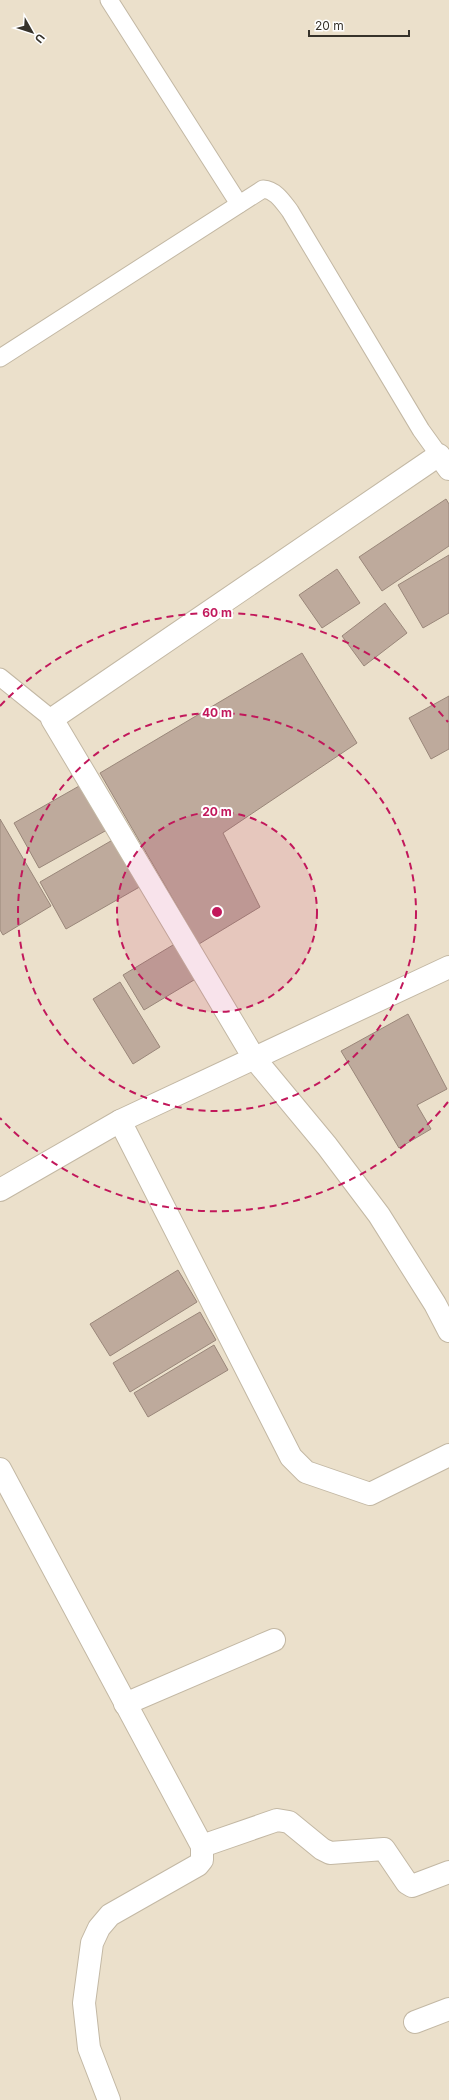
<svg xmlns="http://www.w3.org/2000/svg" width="449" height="2100" font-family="Inter,sans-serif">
	<rect width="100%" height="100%" fill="#ebe0cb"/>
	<g fill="#beaa9c" stroke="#9a877a">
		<path d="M446 499 449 504V546L382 591 359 557Z"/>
		<path d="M449 555V613L423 628 398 585Z"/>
		<path d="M337 569 360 603 322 628 299 595Z"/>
		<path d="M385 603 407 633 364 666 342 636Z"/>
		<path d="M302 653 357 743 223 833 260 907 199 944 100 773Z"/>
		<path d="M449 696V749L431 759 409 718Z"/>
		<path d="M88 781 114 826 39 868 14 823Z"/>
		<path d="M0 819 51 906 3 935 0 930Z"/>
		<path d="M116 838 143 885 66 929 40 882Z"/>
		<path d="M178 942 199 977 144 1010 123 975Z"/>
		<path d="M120 982 160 1047 133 1064 93 999Z"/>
		<path d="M408 1014 447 1089 417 1105 431 1129 399 1148 341 1051Z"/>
		<path d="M178 1270 197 1302 110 1356 90 1324Z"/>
		<path d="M200 1312 216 1340 130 1392 113 1363Z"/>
		<path d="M214 1345 228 1370 148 1417 134 1393Z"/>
	</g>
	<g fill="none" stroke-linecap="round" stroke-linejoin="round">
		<defs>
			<g id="service">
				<path d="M109 0 239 204"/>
				<path d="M0 358 263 189C276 190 283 202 290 211L421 430 439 455"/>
				<path d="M0 677 52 719"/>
			</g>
			<g id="minor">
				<path d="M449 469 439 455 52 719 254 1058 327 1146 379 1215 435 1304 449 1331"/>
				<path d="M120 1121 291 1457 306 1472 370 1494 449 1455"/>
				<path d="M0 1190 120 1121 449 967"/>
				<path d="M0 1469 202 1846V1860L198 1865 110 1915 99 1928 92 1943 84 2003 89 2048 109 2100"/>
				<path d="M125 1704 274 1640"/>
				<path d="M202 1846 277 1820 289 1822 322 1849 330 1853 384 1849 407 1883 412 1886 449 1872"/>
				<path d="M415 2022 449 2009"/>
			</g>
		</defs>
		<use href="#service" stroke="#c3b8a4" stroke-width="19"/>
		<use href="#minor" stroke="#c3b8a4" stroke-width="24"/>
		<use href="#service" stroke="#fff" stroke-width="17"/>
		<use href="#minor" stroke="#fff" stroke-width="22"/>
	</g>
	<circle cx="217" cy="912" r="100" fill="#c2185b" fill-opacity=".12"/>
	<g fill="none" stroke="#c2185b" stroke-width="2" stroke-dasharray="7 5">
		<circle cx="217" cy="912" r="100"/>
		<circle cx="217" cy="912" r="199"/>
		<path d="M448 1102A299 299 0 0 1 0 1118M0 706A299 299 0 0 1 448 722"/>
	</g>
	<circle cx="217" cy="912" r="6" fill="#c2185b" stroke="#fff" stroke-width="2"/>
	<g font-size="12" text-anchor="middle" font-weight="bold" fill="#c2185b" stroke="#fff" stroke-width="4" stroke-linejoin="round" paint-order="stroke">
		<text x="217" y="617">60 m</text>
		<text x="217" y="717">40 m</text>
		<text x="217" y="816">20 m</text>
	</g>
	<g transform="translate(32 32) rotate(129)" stroke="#ffffff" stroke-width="3" paint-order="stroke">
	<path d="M0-3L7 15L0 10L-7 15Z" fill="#36322a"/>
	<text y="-6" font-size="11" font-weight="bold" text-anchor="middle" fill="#36322a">U</text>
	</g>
	<path d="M309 30v6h100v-6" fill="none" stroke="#36322a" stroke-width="2"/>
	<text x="315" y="30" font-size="12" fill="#36322a" stroke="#ffffff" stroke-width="3" paint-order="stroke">20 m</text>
</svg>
